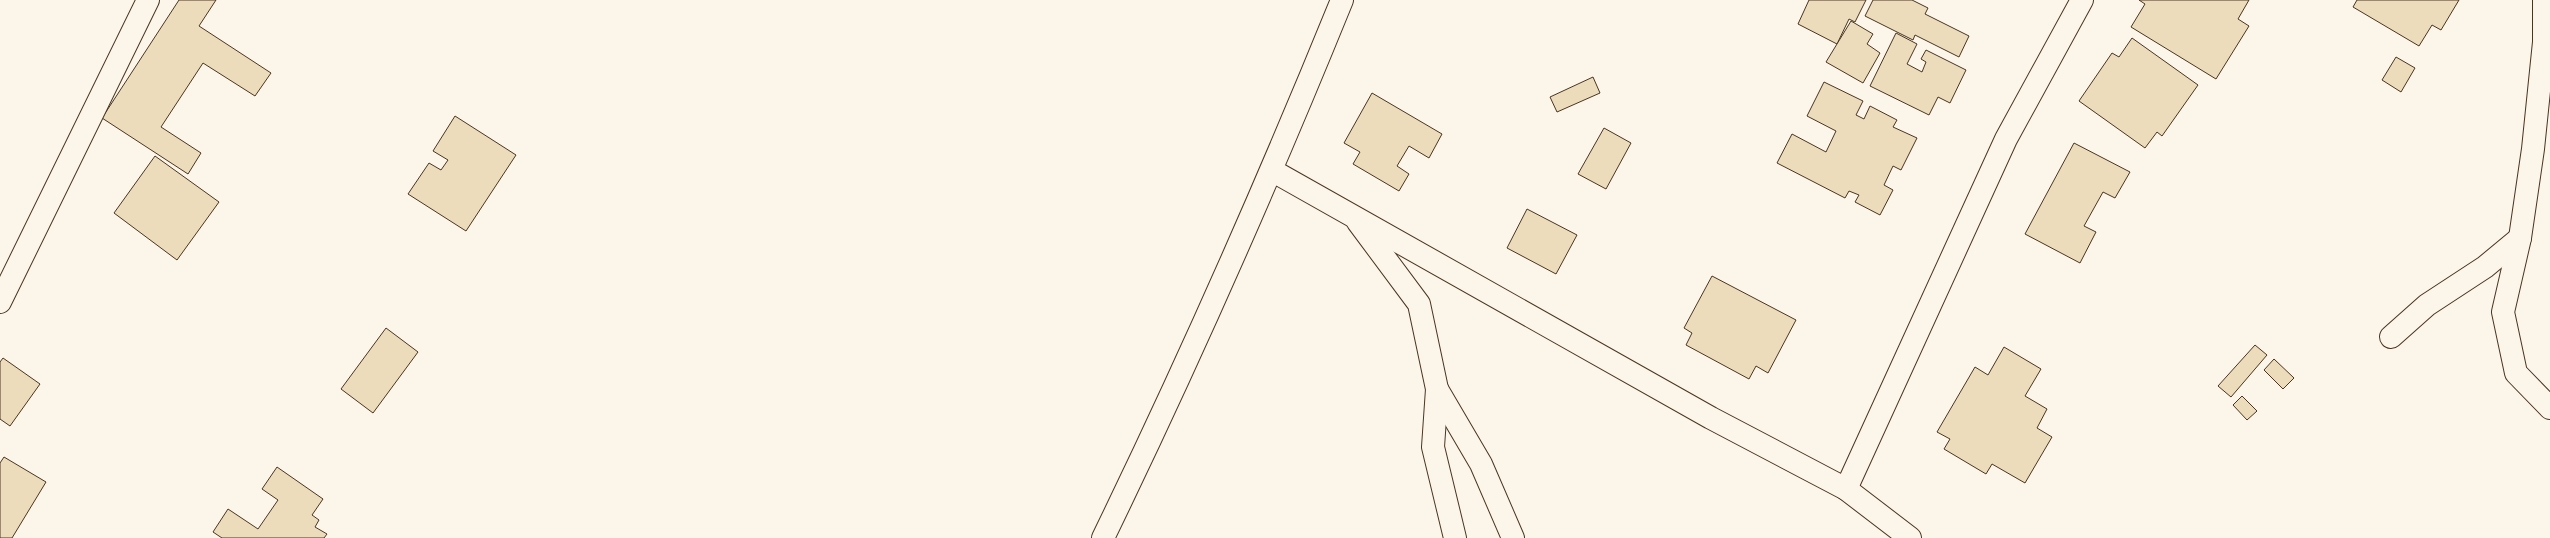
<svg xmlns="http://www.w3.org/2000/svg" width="2550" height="538" font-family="Commissioner,sans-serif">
	<rect width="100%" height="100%" fill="#fbf6e9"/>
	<g fill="#ecdcbc" stroke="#4a3520">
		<path d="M179 0H216L199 26 271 73 255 96 203 63 161 127 201 153 188 174 102 118Z"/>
		<path d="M1809 0H1866L1855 22 1849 19 1837 44 1798 24Z"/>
		<path d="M1873 0H1912L1928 8 1925 14 1969 36 1959 57 1915 35 1913 40 1865 16Z"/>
		<path d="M2139 0H2249L2238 19 2249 26 2216 79 2131 27 2145 4Z"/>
		<path d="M2357 0H2459L2441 30 2432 25 2419 46 2353 7Z"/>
		<path d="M1851 21 1873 34 1867 44 1880 53 1863 83 1826 62Z"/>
		<path d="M1896 33 1917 44 1907 64 1922 72 1926 62 1921 59 1926 50 1966 70 1950 103 1938 97 1929 115 1870 86Z"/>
		<path d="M2132 38 2198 85 2162 136 2157 132 2145 148 2079 101 2112 53 2119 57Z"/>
		<path d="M2396 57 2415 68 2401 92 2382 80Z"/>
		<path d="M1593 77 1600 93 1557 112 1550 97Z"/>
		<path d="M1824 82 1863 101 1856 115 1864 119 1870 106 1897 120 1893 127 1917 138 1901 170 1893 166 1884 185 1893 190 1880 215 1855 202 1859 195 1849 191 1845 198 1777 163 1792 134 1826 152 1836 131 1807 116Z"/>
		<path d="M1372 93 1442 134 1429 158 1409 146 1397 166 1409 174 1399 191 1353 164 1360 152 1344 143Z"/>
		<path d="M455 116 516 155 466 231 408 194 429 163 441 170 448 160 433 151Z"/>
		<path d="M1604 128 1631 143 1606 189 1578 174Z"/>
		<path d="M2074 143 2130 172 2115 198 2103 192 2084 226 2096 232 2080 263 2025 234Z"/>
		<path d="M155 156 219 202 177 260 114 213Z"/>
		<path d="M1527 209 1577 235 1556 274 1507 248Z"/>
		<path d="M1712 276 1796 320 1768 373 1756 366 1749 379 1686 345 1692 333 1684 328Z"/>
		<path d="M386 328 418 352 373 413 341 389Z"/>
		<path d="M2255 345 2267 355 2231 397 2218 386Z"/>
		<path d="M2004 347 2041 369 2025 396 2047 409 2037 428 2052 437 2025 483 1992 464 1986 474 1944 449 1950 439 1937 432 1975 367 1988 375Z"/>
		<path d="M3 358 40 384 10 426 0 419V362Z"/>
		<path d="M2274 359 2294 378 2283 389 2264 370Z"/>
		<path d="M2242 396 2257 411 2247 420 2233 405Z"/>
		<path d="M4 457 46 482 12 538H0V463Z"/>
		<path d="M277 467 323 499 312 515 319 520 315 527 327 534 324 538H222L213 532 228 509 258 529 278 500 262 489Z"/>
	</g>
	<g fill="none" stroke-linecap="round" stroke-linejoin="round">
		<defs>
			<g id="street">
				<path d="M2544 0V42L2533 149 2520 238 2503 312 2516 373 2550 408"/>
				<path d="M1273 171 1711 418 1846 489 1910 538"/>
				<path d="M1358 222 1419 304 1437 389 1433 447 1455 538"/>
				<path d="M0 302 148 0"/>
				<path d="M2391 337 2427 305 2485 267 2520 238"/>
				<path d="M1437 389 1481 464 1513 538"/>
				<path d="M1846 489 2006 139 2082 0"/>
				<path d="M1103 538C1189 361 1268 182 1342 0"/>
			</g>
		</defs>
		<use href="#street" stroke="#4a3520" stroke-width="24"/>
		<use href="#street" stroke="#fbf6e9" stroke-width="22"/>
	</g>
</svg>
